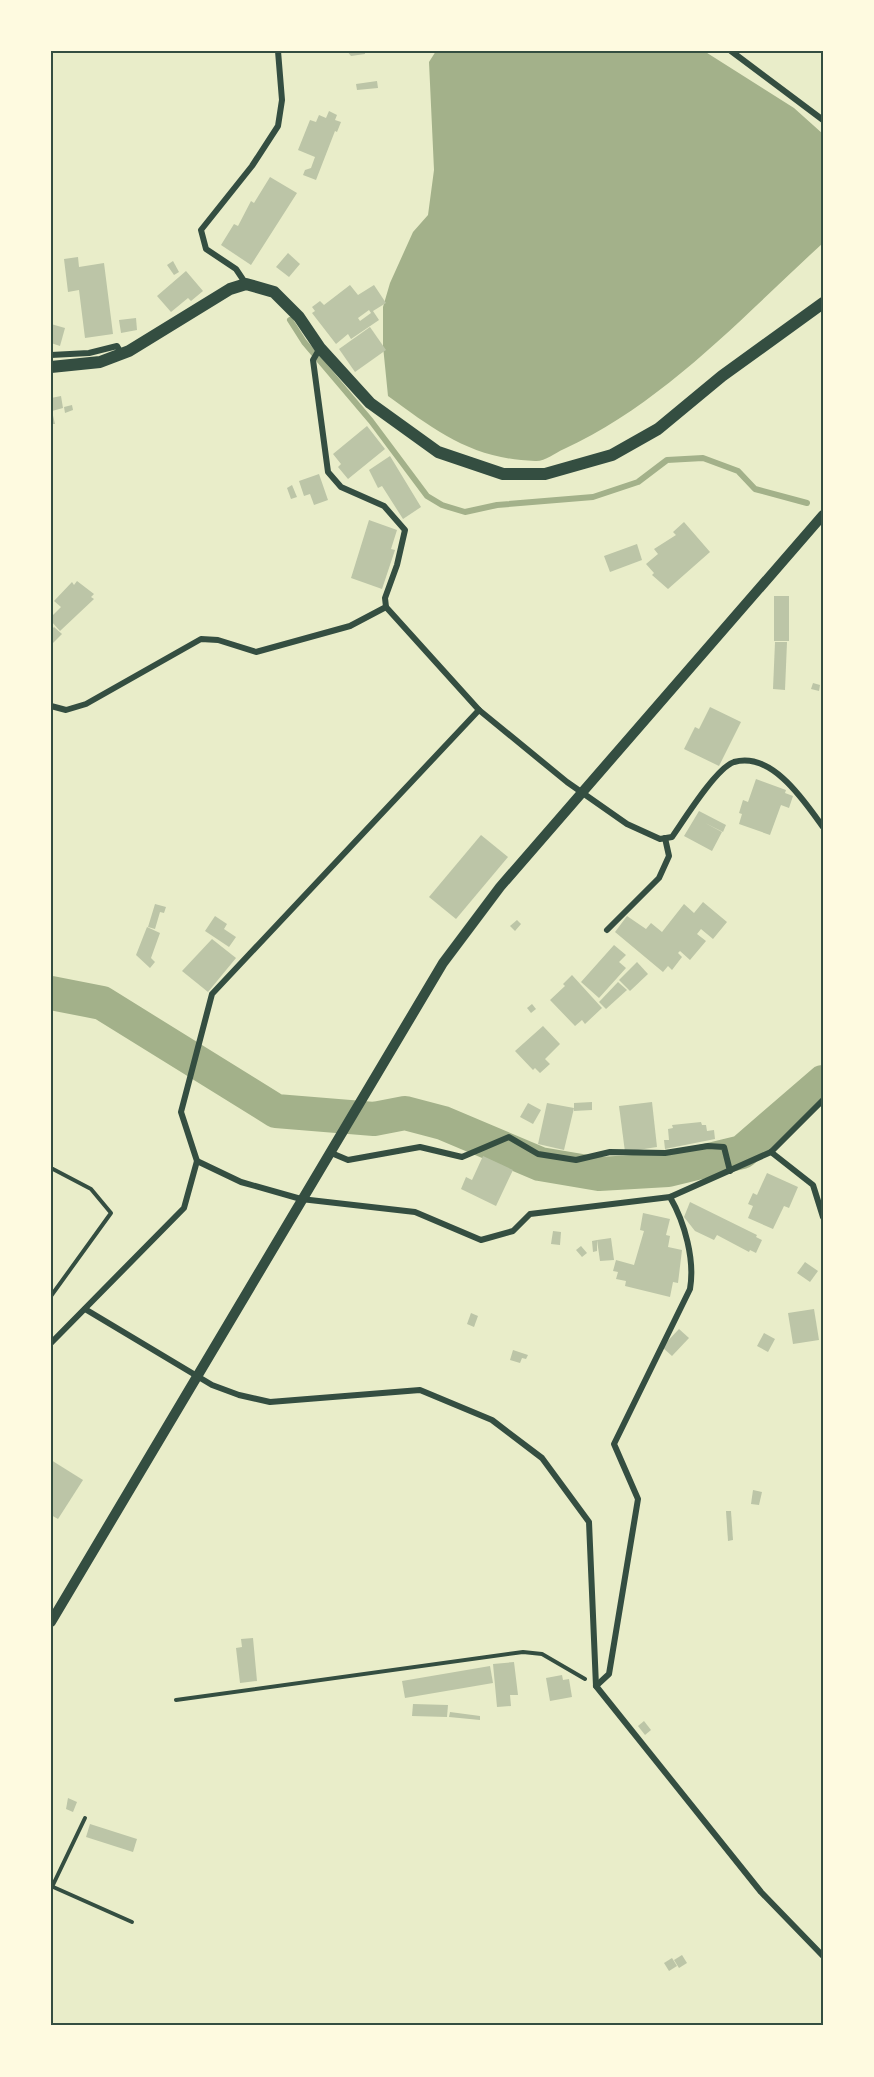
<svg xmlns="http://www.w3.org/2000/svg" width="874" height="2077" font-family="'Work Sans',sans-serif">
	<rect width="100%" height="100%" fill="#e9edc9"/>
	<path fill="#a3b18a" d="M436 51H704L794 108 823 134V243C743 316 664 403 564 449 555 453 544 462 535 461 472 459 436 431 388 396L383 346V307L390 283 413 232 428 215 434 170 429 62Z"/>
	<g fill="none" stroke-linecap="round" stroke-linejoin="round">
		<path stroke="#a3b18a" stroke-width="6" d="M290 320 304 342 371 421 427 496 442 505 465 512 497 505 593 497 638 482 667 460 703 458 738 471 755 489 807 503"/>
		<path stroke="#a3b18a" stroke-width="34" d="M51 993 102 1003 276 1111 374 1119 405 1113 443 1123 540 1164 599 1174 668 1170 742 1152 823 1082"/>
	</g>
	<g fill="#bcc5a7" fill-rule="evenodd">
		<path d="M347 51H365V54L351 56Z"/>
		<path d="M377 81 378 88 357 90 356 84Z"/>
		<path d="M329 111 337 115 335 120 341 122 337 132 335 131 316 180 303 175 305 170 311 168 315 157 298 150 310 120 316 122 319 115 326 118Z"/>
		<path d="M270 177 297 193 251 265 221 245 234 224 238 226 251 201 254 203Z"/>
		<path d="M288 253 300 264 289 277 276 267Z"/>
		<path d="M78 257 79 267 104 263 113 334 85 338 79 290 68 292 64 259Z"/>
		<path d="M173 261 179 272 174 275 167 265Z"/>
		<path d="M186 271 203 291 191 301 188 298 171 312 157 296Z"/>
		<path d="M350 285 358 295 374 285 386 303 373 311 379 320 351 339 348 334 336 344 312 313 315 311 312 307 320 301 324 305ZM369 310 371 313 360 321 358 318Z"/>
		<path d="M136 318 137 330 121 333 119 320Z"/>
		<path d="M51 324 65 328 60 346 51 343Z"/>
		<path d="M370 327 386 350 355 372 339 349Z"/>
		<path d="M61 396 63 408 52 411 55 424H51V398Z"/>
		<path d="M72 405 73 410 65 413 64 407Z"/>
		<path d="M367 426 385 449 348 479 338 467 341 464 333 454Z"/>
		<path d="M390 456 421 507 403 519 382 486 378 488 369 470Z"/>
		<path d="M319 474 328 500 314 505 310 494 304 496 299 481Z"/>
		<path d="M292 485 297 497 291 499 287 488Z"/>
		<path d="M369 520 397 530 391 549 395 550 382 589 351 578Z"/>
		<path d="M684 522 710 552 668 589 652 575 654 573 646 564 658 554 654 549 676 535 673 532Z"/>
		<path d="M637 544 642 560 610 572 604 556Z"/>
		<path d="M77 581 94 594 91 597 94 599 60 631 51 621V617L61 607 54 601 72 582 74 585Z"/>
		<rect x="774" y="596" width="15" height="45"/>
		<path d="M54 627 62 634 52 644 51 630Z"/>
		<path d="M775 642H787L785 690 773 689Z"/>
		<path d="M813 683 820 685 819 691 811 689Z"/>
		<path d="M710 707 741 722 719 766 684 749 695 727 699 729Z"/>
		<path d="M756 779 786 790 785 793 793 796 789 808 781 805 770 835 739 824 742 814 739 813 743 800 748 802Z"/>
		<path d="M699 811 726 825 723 832 705 823 722 832 712 851 684 836Z"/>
		<path d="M481 835 508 857 456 919 429 897Z"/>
		<path d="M703 902 727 922 713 939 701 929 697 934 706 941 690 960 680 951 678 953 682 957 672 970 668 966 663 972 615 932 627 916 646 929 651 923 662 932 684 904 694 913Z"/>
		<path d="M155 904 166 907 164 913 160 912 155 929 148 927Z"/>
		<path d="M215 916 227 924 224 929 236 937 229 947 205 931Z"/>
		<path d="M517 920 521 924 515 931 510 926Z"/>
		<path d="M147 927 160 933 151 958 155 962 150 968 136 955Z"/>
		<path d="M212 939 236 958 208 992 182 971Z"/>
		<path d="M614 945 626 955 619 962 626 968 599 998 581 982Z"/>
		<path d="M637 962 648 974 630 991 619 980Z"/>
		<path d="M572 975 602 1008 585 1024 582 1020 575 1026 550 1000 565 986 563 984Z"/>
		<path d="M618 982 627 990 606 1009 599 1002Z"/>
		<path d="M532 1004 536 1009 531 1013 527 1008Z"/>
		<path d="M543 1026 560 1044 545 1059 550 1064 540 1073 535 1068 533 1070 515 1051Z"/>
		<path d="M592 1102V1110L574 1111V1103Z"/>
		<path d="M652 1102 657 1147 625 1152 619 1106Z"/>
		<path d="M528 1103 541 1110 533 1124 520 1117Z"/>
		<path d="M547 1103 574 1108 564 1150 538 1144Z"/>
		<path d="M701 1122 702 1125H706L707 1131 714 1130 715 1139 665 1149 664 1140H669L668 1129 673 1128 672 1125Z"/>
		<path d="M483 1156 513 1170 496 1206 461 1189 466 1177 472 1180Z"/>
		<path d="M767 1173 798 1187 789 1208 784 1206 773 1229 748 1218 753 1206 748 1204 753 1193 757 1195Z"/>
		<path d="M690 1202 757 1235 756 1237 762 1240 756 1253 750 1250 749 1252 717 1235 714 1240 695 1231 684 1217Z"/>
		<path d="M643 1213 670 1219 666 1235 670 1236 668 1247 682 1250 678 1283 673 1282 670 1297 625 1286 626 1281 616 1279 618 1272 613 1271 616 1260 634 1265 644 1231 640 1230Z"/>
		<path d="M553 1231 561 1232 560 1245 551 1244Z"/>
		<path d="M611 1238 614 1260 600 1261 597 1240Z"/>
		<path d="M597 1240V1251L593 1252 592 1241Z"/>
		<path d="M581 1246 587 1253 582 1257 576 1250Z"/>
		<path d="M805 1262 818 1271 810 1282 797 1273Z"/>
		<path d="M814 1309 819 1340 793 1344 788 1313Z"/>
		<path d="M471 1313 478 1316 474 1327 467 1324Z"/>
		<path d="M679 1329 689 1338 672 1356 662 1347Z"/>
		<path d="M764 1333 775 1339 768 1352 757 1346Z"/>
		<path d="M513 1350 528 1355 526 1359 522 1358 520 1363 510 1360Z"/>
		<path d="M51 1460 83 1480 58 1519 51 1515Z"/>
		<path d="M753 1490 762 1492 759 1505 751 1504Z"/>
		<path d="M726 1511H731L733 1540 728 1541Z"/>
		<path d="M253 1638 257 1681 240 1683 236 1648 242 1647 241 1639Z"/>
		<path d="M514 1662 518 1695H510L511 1706 497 1707 493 1664Z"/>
		<path d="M490 1666 493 1683 405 1698 402 1681Z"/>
		<path d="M562 1675 563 1680 569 1679 572 1697 550 1701 546 1678Z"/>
		<path d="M413 1704 448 1705 447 1717 412 1716Z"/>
		<path d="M450 1712 480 1716V1720L449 1717Z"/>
		<path d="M644 1721 651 1730 645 1735 638 1726Z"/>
		<path d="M68 1798 77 1802 73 1812 66 1809Z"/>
		<path d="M90 1824 137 1839 133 1852 86 1837Z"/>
		<path d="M682 1955 687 1963 679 1968 674 1960Z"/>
		<path d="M672 1958 677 1966 669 1971 664 1963Z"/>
	</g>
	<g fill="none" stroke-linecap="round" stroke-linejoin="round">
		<g stroke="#344e41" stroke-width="4">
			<path d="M51 1168 91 1189 111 1213 51 1296"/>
			<path d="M176 1700 523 1652 542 1654 585 1679"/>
			<path d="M51 1886 132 1922"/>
			<path d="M51 1889 85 1818"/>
		</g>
		<g stroke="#344e41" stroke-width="6">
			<path d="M731 51 823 120"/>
			<path d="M246 284 236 269 206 249 201 230 252 166 278 126 282 100 278 51"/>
			<path d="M320 348 313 360 328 472 341 487 384 506 405 530 397 565 385 598 386 607 479 710 567 782 627 824 660 839 672 837C684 820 716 768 734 762 772 751 805 802 823 827"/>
			<path d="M51 355 89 353 117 346 121 353"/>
			<path d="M51 706 66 710 86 704 201 639 218 640 256 652 350 626 386 607"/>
			<path d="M607 930 659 878 669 856 665 838"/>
			<path d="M329 1152 348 1160 420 1147 462 1157 509 1137 538 1154 576 1160 610 1152 665 1153 708 1146 724 1147 730 1171"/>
			<path d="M771 1152 813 1185 823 1217"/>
			<path d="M197 1161 241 1182 301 1199 415 1212 481 1240 513 1231 530 1214 670 1197 771 1152 823 1100"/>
			<path d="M85 1309 212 1385 239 1395 270 1402 420 1390 492 1420 542 1458 589 1522 596 1686 761 1892 823 1956"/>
			<path d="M51 1343 184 1208 197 1161 181 1112 212 994 479 710"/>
			<path d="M596 1686 609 1674 638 1499 614 1444 690 1289C695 1260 685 1223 670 1197"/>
		</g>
		<path stroke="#344e41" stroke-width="10" d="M51 1622 443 963 500 887 823 515"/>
		<path stroke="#344e41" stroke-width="12" d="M51 367 100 362 129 351 230 289 246 284 274 292 299 317 320 348 370 403 438 452 503 474H545L612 455 658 429 722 376 823 303"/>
	</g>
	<rect width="874" height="2077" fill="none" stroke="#fefae0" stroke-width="105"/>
	<rect x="52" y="52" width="770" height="1972" fill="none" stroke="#344e41" stroke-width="2"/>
</svg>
